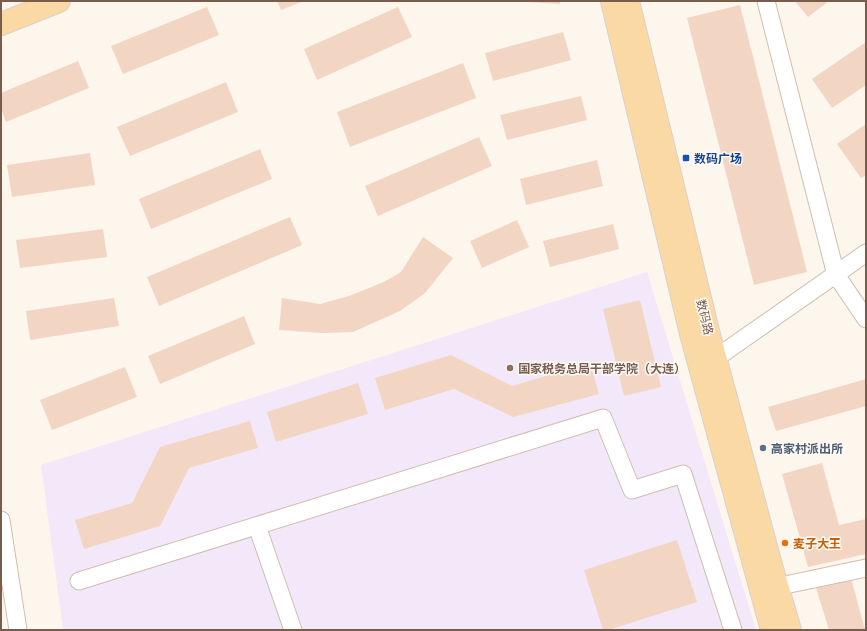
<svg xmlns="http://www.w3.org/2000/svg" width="867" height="631" font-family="Mulish,'Noto Sans SC',sans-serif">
	<rect width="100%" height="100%" fill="#fdf6ec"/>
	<path fill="#f3e8fa" d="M647 272 756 630H63L41 465Z"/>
	<g fill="#f3d5c3">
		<path d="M277 1H304L281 10Z"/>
		<path d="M560 1V4L526 2V1Z"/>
		<path d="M795 1H829L808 17Z"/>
		<path d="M740 5 807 272 754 285 687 18Z"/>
		<path d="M207 7 219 35 123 74 111 46Z"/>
		<path d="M398 7 412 37 317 80 304 49Z"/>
		<path d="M563 32 571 60 493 81 485 53Z"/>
		<path d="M866 42V85L832 108 812 79Z"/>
		<path d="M78 61 89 88 6 122 1 109V93Z"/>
		<path d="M463 63 476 98 350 147 337 112Z"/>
		<path d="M226 82 238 112 130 156 117 127Z"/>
		<path d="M581 96 587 120 507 140 500 115Z"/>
		<path d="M866 124V175L861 178 837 144Z"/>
		<path d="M479 137 492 166 378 216 365 186Z"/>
		<path d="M260 149 272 179 151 229 139 199Z"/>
		<path d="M90 153 95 185 12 197 7 165Z"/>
		<path d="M597 160 603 186 526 205 520 179Z"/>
		<path d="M290 217 302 245 159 306 147 277Z"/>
		<path d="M517 220 529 247 482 268 470 241Z"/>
		<path d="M613 224 619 249 550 267 543 241Z"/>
		<path d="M103 229 107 257 20 268 16 240Z"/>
		<path d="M423 237 453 258 425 293 400 311 353 332 322 333 279 330 282 298 320 304 349 296 384 282 401 272Z"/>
		<path d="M114 298 119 326 30 340 26 311Z"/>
		<path d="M640 300 661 387 624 396 603 309Z"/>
		<path d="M244 316 255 344 160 384 148 356Z"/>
		<path d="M451 355 512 386 590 363 599 394 513 417 454 389 385 410 375 378Z"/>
		<path d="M125 367 137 397 52 430 40 400Z"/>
		<path d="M866 379V406L776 431 768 407Z"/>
		<path d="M358 383 368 414 276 442 267 412Z"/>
		<path d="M250 421 258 448 189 468 160 526 84 549 75 520 132 503 160 447Z"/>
		<path d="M822 463 839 525 866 519V554L808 567 782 474Z"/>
		<path d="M677 540 697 602 608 630H603L584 570Z"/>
		<path d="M851 578 865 630H829L816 588Z"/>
	</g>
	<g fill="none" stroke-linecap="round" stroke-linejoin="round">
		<defs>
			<g id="minor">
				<path d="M766 1 836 275 866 319"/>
				<path d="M706 365 866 253"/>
				<path d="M1 520 18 630"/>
				<path d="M257 526 293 630"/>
				<path d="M79 581 603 418 632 490 683 474 733 630"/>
				<path d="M766 589 866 568"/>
			</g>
			<g id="major">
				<path d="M612 1 691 334 772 630"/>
				<path d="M628 1 708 331 771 565 790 630"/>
				<path d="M1 24 59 1"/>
			</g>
		</defs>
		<use href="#minor" stroke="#d1beb0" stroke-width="19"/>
		<use href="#major" stroke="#dad1cd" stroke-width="24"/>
		<use href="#minor" stroke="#fff" stroke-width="17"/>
		<use href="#major" stroke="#fbd9a5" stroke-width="22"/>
	</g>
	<rect fill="#1a4fb4" stroke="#fffaf3" stroke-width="1.5" x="682" y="154" width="8" height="8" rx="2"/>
	<circle fill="#8d6e63" stroke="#fffaf3" stroke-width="1.5" cx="510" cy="368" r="4"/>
	<circle fill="#5c6f8a" stroke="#fffaf3" stroke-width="1.5" cx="763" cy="448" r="4"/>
	<circle fill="#e8710a" stroke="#fffaf3" stroke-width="1.5" cx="785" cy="543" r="4"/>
	<g text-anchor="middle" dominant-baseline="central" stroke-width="3" stroke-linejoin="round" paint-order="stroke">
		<g font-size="12" font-weight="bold" fill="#164399" stroke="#fffaf3" text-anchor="start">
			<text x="694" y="158">数码广场</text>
		</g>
		<g font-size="12" fill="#7a5c4d" stroke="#fffaf3">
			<text transform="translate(705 317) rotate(76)">数码路</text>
		</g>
		<g font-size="12" font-weight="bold" fill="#785e54" stroke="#fffaf3" text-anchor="start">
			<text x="518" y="368">国家税务总局干部学院（大连）</text>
		</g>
		<g font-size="12" font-weight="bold" fill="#4e5e75" stroke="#fffaf3" text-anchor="start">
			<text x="771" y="448">高家村派出所</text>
		</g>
		<g font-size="12" font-weight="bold" fill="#c56008" stroke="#fffaf3" text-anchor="start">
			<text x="793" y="543">麦子大王</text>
		</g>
	</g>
	<rect width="867" height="631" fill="none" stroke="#7a5c4d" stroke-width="4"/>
</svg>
